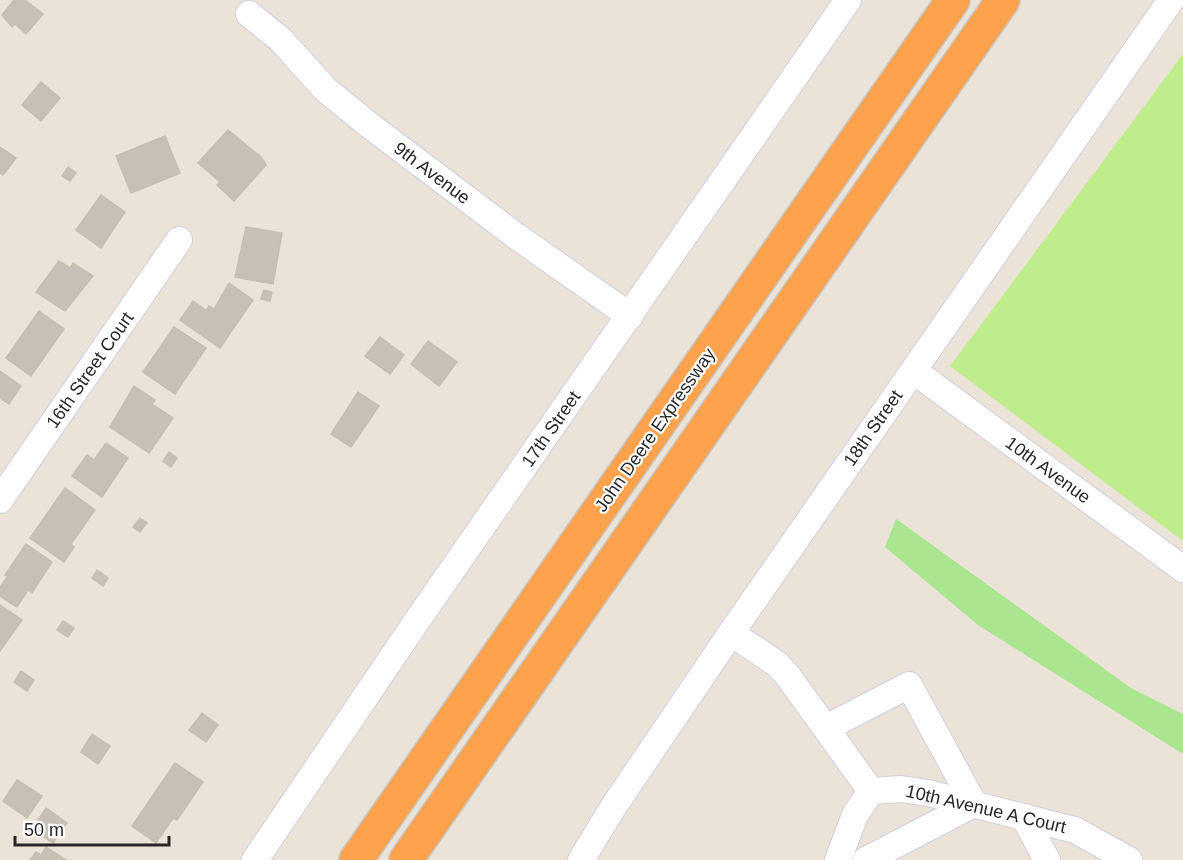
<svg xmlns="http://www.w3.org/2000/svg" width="1183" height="860" font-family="Helvetica,sans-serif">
	<rect width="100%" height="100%" fill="#ebe3d7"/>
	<path fill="#aae590" d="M896 519 1131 688 1183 714V754L978 625 885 547Z"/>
	<path fill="#c0ed8b" d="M1183 54V541L950 366Z"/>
	<g fill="#c6c0b7" stroke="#c6bfb1" stroke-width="1.5">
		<path d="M14 0H25L43 14 26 34 15 24 12 27 2 15Z"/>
		<path d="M41 82 60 98 41 121 22 105Z"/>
		<path d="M228 130 261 157 266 165 234 201 217 185 220 182 198 163Z"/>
		<path d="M165 136 180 173 131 193 116 156Z"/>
		<path d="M0 147 16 158 3 175 0 173Z"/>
		<path d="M68 167 76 173 70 181 62 176Z"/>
		<path d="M101 195 125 212 101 248 76 230Z"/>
		<path d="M246 227 282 233 273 284 235 277Z"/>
		<path d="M59 261 70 268 73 263 93 276 65 311 36 292Z"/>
		<path d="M229 283 253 300 220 348 180 320 193 301 206 310 209 306 214 309Z"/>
		<path d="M264 290 272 292 270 301 261 299Z"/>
		<path d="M39 311 64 329 31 376 6 358Z"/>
		<path d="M174 327 206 348 175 394 143 372Z"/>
		<path d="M380 337 404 355 390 374 365 356Z"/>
		<path d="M428 341 457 362 439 386 411 364Z"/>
		<path d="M0 371 21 386 9 404 0 398Z"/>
		<path d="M134 386 155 400 152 404 173 418 149 453 110 427Z"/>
		<path d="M358 392 379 406 351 447 331 434Z"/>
		<path d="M106 443 128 458 102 497 72 476 87 455 94 460Z"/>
		<path d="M169 452 177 458 171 467 163 461Z"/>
		<path d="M65 488 95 510 71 544 74 547 64 562 30 538Z"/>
		<path d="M140 518 147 523 140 532 133 527Z"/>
		<path d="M26 544 52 562 32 593 28 590 17 607 0 596V587L8 576 5 575Z"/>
		<path d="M97 570 108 578 103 586 92 578Z"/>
		<path d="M0 605 22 620 0 651Z"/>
		<path d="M63 621 74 628 68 637 57 630Z"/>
		<path d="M21 671 34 680 27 691 14 682Z"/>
		<path d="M202 713 218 725 206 742 189 730Z"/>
		<path d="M92 734 110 746 98 764 81 752Z"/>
		<path d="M175 763 203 782 177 820 173 818 156 843 132 826Z"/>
		<path d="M17 780 42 796 27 818 3 801Z"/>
		<path d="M46 808 67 823 53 843 32 829Z"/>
		<path d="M46 847 66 860H30L36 852 41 855Z"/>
	</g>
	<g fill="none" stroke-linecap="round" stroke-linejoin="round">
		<defs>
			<g id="minor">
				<path d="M249 14 280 39 325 89 369 125 516 236 630 316"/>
				<path d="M914 371 1183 569"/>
				<path d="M0 500 179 240"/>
				<path d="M731 633 777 664 788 676 871 791"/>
				<path d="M826 728 909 685 974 804 866 860"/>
				<path d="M1024 817 1047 860"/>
				<path d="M255 860 414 625 848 0"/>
				<path d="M581 860 614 806 731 633 1171 0"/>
				<path d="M838 860 855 815 871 791 901 789 928 793 1075 830 1129 860"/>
			</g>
			<g id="highway">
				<path d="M356 860 953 0"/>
				<path d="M406 860 1003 0"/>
			</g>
		</defs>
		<use href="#minor" stroke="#cdd0e2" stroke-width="28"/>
		<use href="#highway" stroke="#c7c7c7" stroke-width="36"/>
		<use href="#minor" stroke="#fff" stroke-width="26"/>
		<use href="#highway" stroke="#ffa24e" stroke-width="33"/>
	</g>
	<g text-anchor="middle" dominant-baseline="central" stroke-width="4.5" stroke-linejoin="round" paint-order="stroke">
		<g font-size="18" fill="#272727" stroke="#fff">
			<text transform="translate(432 173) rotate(37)">9th Avenue</text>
			<text transform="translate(90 370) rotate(-55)">16th Street Court</text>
			<text transform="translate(873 428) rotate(-55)">18th Street</text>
			<text transform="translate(551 429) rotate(-55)">17th Street</text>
			<text transform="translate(655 430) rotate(-55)">John Deere Expressway</text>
			<text transform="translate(1048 470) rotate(36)">10th Avenue</text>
			<text transform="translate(986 809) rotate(13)">10th Avenue A Court</text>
		</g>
	</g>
	<path d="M15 836v9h154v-9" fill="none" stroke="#272727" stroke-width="3"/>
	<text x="24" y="836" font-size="18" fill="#272727" stroke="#ffffff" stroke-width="4.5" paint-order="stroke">50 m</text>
</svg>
